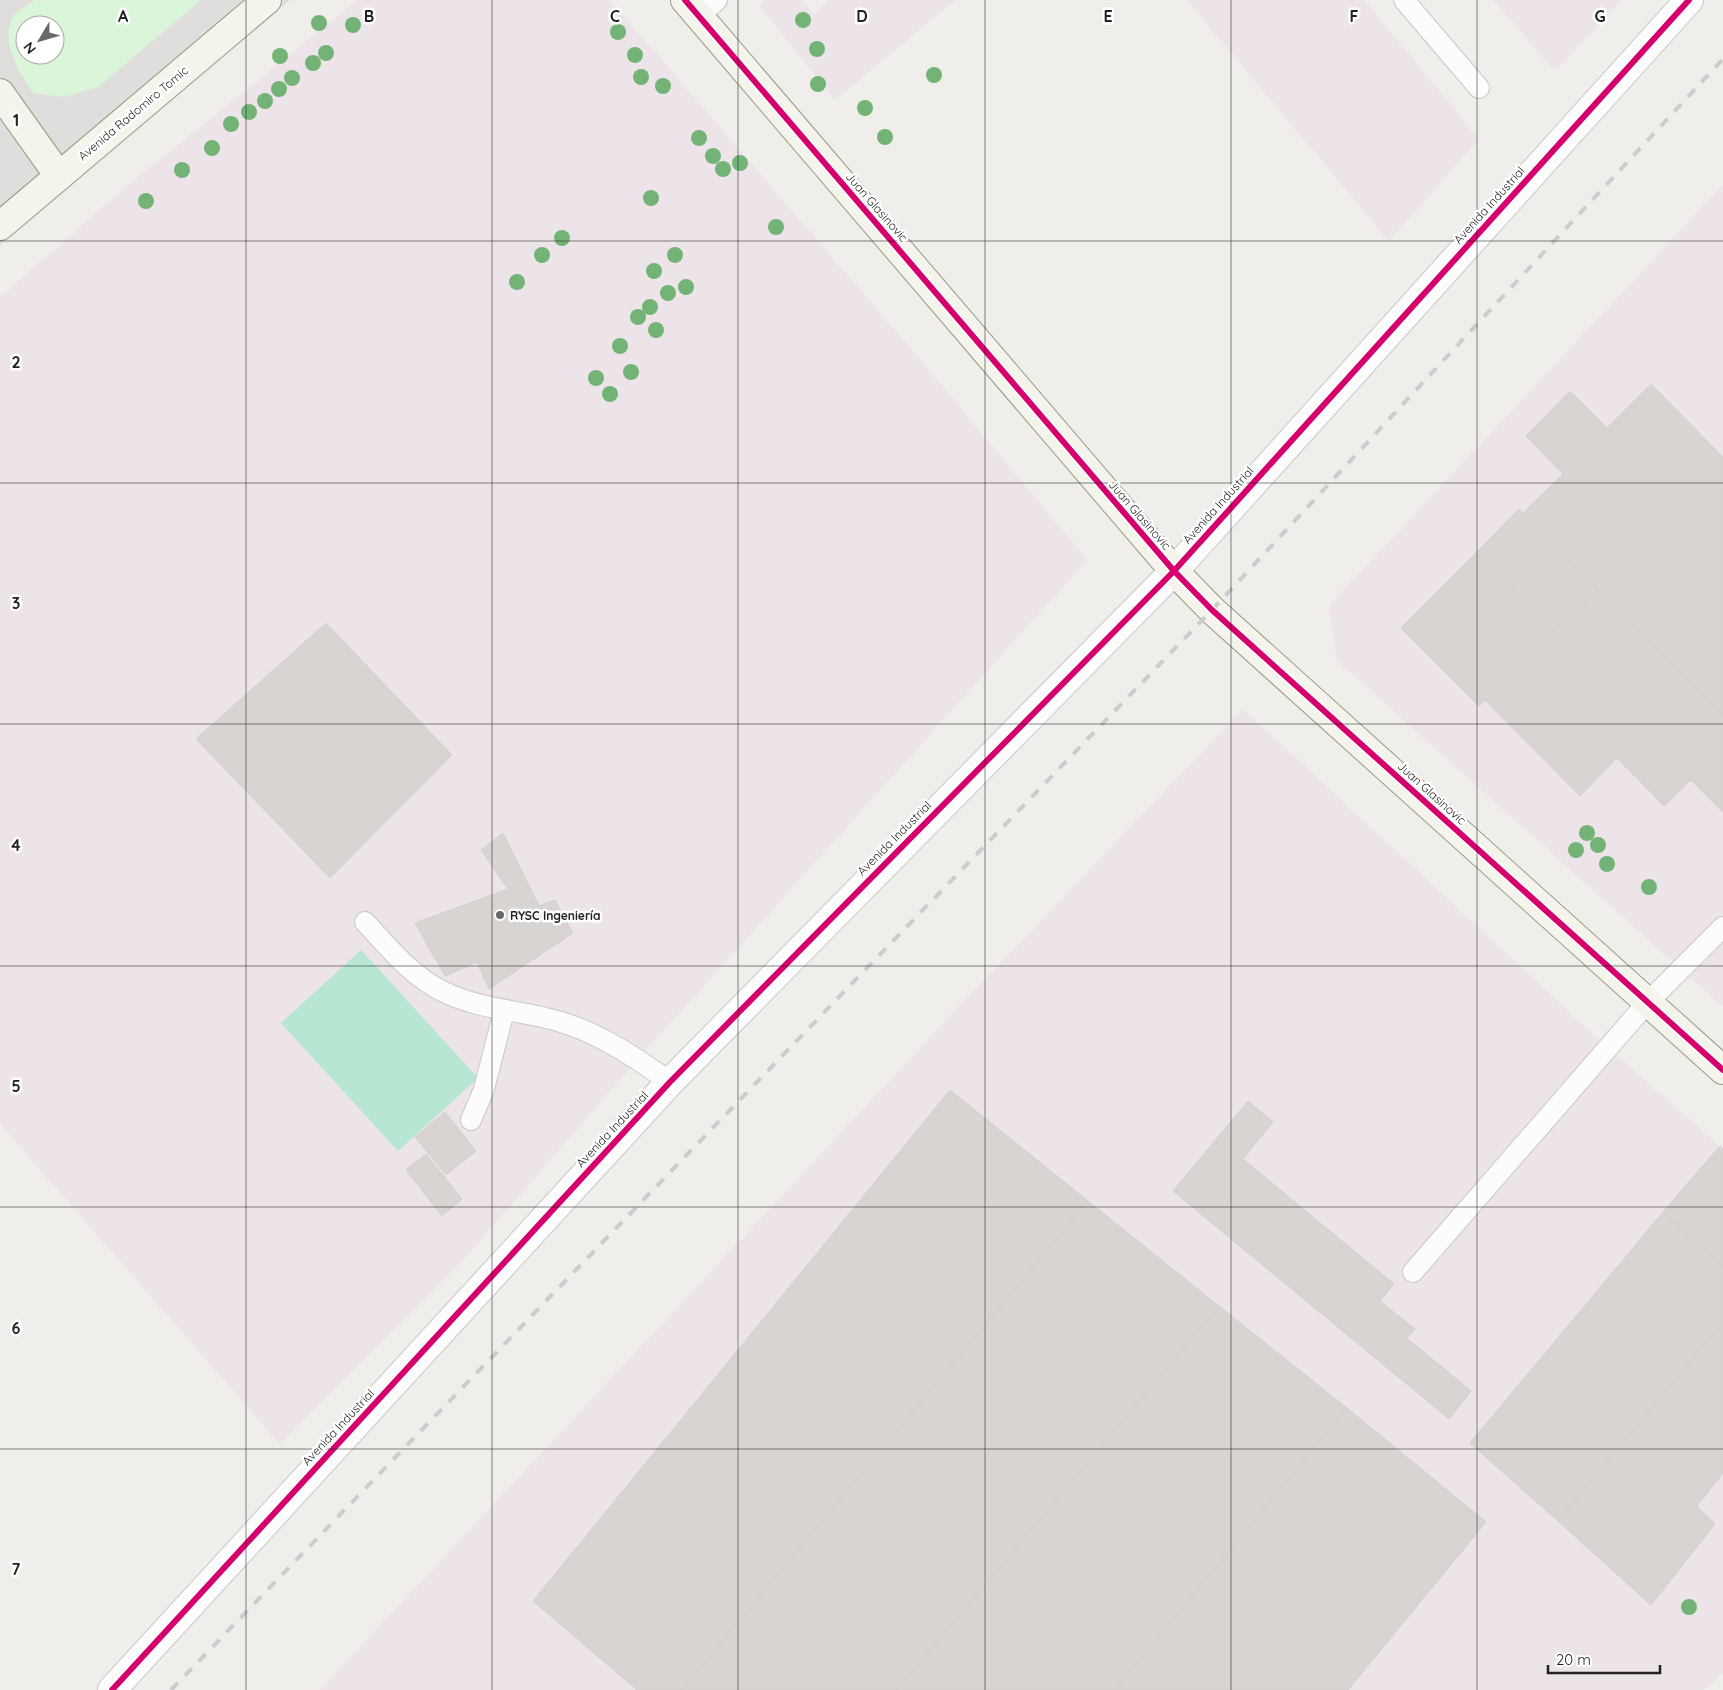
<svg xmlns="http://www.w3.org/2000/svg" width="1723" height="1690" font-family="Quicksand,sans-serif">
	<rect width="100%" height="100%" fill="#f0eeeb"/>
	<path fill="#dfdedc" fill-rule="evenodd" d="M0 0H290L0 245ZM25 25H55V55H25Z"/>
	<g fill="#ede4e9">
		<path d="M358 0H610L924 364 1087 560 638 1059 471 1251 280 1444 0 1124V297L127 186Z"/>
		<path d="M766 0H801L814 14 829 0H955L835 100 760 6Z"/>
		<path d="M1187 0H1364L1479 139 1389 241Z"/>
		<path d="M1493 0H1622L1555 71Z"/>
		<path d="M1723 185V1007L1337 660 1329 606Z"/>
		<path d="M1243 709 1608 1048 1723 1149V1673L1704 1690H320L952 1014Z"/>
	</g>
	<path fill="#daf5da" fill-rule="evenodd" d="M35 0H201L98 87 63 97 34 93C18 72 0 41 13 16 19 10 28 5 35 0ZM25 25H55V55H25Z"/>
	<path fill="#b7e6d2" d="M361 950 478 1078 398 1151 281 1023Z"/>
	<g fill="#d7d4d2" stroke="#d3d0cc">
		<path d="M1651 384 1723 457V715L1523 513 1563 474 1526 436 1570 391 1607 428Z"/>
		<path d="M1519 509 1598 589 1554 632 1476 553Z"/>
		<path d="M1476 553 1554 632 1479 706 1401 628Z"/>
		<path d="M1598 589 1723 715V812L1691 780 1664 806 1617 758 1580 796 1485 700Z"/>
		<path d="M326 623 452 755 330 878 196 739Z"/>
		<path d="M503 833 539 906 555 900 573 933 489 989 477 962 445 976 415 923 508 889 481 850Z"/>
		<path d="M950 1090 1088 1201 682 1690H637L533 1601Z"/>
		<path d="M1248 1101 1273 1122 1243 1159 1394 1284 1380 1301 1415 1329 1407 1338 1471 1391 1449 1419 1173 1191Z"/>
		<path d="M445 1112 476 1151 446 1175 415 1137Z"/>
		<path d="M1720 1146 1723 1149V1267L1663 1212Z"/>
		<path d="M426 1154 462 1199 442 1216 406 1170Z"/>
		<path d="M1088 1201 1219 1306 897 1690H682Z"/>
		<path d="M1663 1212 1723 1267V1322L1558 1521 1470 1443Z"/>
		<path d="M1219 1306 1347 1408 1115 1690H897Z"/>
		<path d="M1723 1322V1473L1697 1506 1715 1524 1651 1605 1558 1521Z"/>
		<path d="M1347 1408 1486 1522 1348 1690H1115Z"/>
	</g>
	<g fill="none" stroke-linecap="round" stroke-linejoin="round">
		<defs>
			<g id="lane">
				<path d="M1404 0 1479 88"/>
				<path d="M699 16 717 0"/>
				<path d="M365 922C389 948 411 976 444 992 481 1010 522 1010 561 1022 601 1034 636 1058 670 1082"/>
				<path d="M471 1120 484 1089 504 1011"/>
				<path d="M1413 1272 1647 1003 1723 927"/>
			</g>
			<path id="street" d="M112 1690 670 1082 1174 571 1689 0"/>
			<g id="secondary">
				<path d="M685 0 1174 571 1212 610 1723 1070"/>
				<path d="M0 93 59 176"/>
				<path d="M0 226 267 0"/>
			</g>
		</defs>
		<use href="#lane" stroke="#c9c8c7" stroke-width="22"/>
		<use href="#street" stroke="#c9c8c7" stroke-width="30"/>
		<use href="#secondary" stroke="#999a82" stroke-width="30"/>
		<use href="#lane" stroke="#fdfcfc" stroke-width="20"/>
		<use href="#street" stroke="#fdfcfc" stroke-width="28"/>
		<use href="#secondary" stroke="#f4f4ed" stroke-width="28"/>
		<path stroke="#ccc" stroke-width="4" stroke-dasharray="10 10" stroke-linecap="butt" d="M171 1690 1212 610 1723 59"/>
		<defs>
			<g id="cycleway">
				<path d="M685 0 1174 571 1212 610 1723 1070"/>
				<path d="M112 1690 670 1082 1174 571 1689 0"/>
			</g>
		</defs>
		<use href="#cycleway" stroke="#fff" stroke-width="9"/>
		<use href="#cycleway" stroke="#d6006c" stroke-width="6"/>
	</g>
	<g fill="#73b476">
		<circle cx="803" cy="20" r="8"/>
		<circle cx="319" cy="23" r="8"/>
		<circle cx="353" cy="25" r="8"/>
		<circle cx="618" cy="32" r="8"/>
		<circle cx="817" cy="49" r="8"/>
		<circle cx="326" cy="53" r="8"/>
		<circle cx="635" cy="55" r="8"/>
		<circle cx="280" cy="56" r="8"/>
		<circle cx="313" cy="63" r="8"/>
		<circle cx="934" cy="75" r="8"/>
		<circle cx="641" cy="77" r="8"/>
		<circle cx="292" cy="78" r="8"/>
		<circle cx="818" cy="84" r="8"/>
		<circle cx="663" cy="86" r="8"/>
		<circle cx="279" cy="89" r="8"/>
		<circle cx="265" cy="101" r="8"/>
		<circle cx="865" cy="108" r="8"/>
		<circle cx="249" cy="112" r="8"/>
		<circle cx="231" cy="124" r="8"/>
		<circle cx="885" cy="137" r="8"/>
		<circle cx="699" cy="138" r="8"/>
		<circle cx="212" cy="148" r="8"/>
		<circle cx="713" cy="156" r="8"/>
		<circle cx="740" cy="163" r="8"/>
		<circle cx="723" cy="169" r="8"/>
		<circle cx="182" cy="170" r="8"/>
		<circle cx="651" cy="198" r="8"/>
		<circle cx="146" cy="201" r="8"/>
		<circle cx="776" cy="227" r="8"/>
		<circle cx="562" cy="238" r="8"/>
		<circle cx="542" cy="255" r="8"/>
		<circle cx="675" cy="255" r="8"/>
		<circle cx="654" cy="271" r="8"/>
		<circle cx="517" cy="282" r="8"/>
		<circle cx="686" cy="287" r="8"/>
		<circle cx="668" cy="293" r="8"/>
		<circle cx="650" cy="307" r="8"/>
		<circle cx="638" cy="317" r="8"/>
		<circle cx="656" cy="330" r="8"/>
		<circle cx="620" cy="346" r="8"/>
		<circle cx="631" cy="372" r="8"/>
		<circle cx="596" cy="378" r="8"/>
		<circle cx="610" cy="394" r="8"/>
		<circle cx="1587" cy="833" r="8"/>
		<circle cx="1598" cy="845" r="8"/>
		<circle cx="1576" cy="850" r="8"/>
		<circle cx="1607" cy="864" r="8"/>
		<circle cx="1649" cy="887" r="8"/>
		<circle cx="1689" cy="1607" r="8"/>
	</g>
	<path fill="none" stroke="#222" stroke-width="1" stroke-opacity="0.55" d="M246 0V1690M492 0V1690M738 0V1690M985 0V1690M1231 0V1690M1477 0V1690M0 241H1723M0 483H1723M0 724H1723M0 966H1723M0 1207H1723M0 1449H1723"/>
	<circle fill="#6a6968" stroke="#fff" stroke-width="2" cx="500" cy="915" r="5"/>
	<g text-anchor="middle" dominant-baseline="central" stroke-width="5" stroke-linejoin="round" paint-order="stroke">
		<g font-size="12" fill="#222" stroke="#fff">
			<text transform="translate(133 113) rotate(-40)">Avenida Radomiro Tomic</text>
			<text transform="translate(1489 205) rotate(-48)">Avenida Industrial</text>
			<text transform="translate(877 207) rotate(49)">Juan Glasinovic</text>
			<text transform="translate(1218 505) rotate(-48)">Avenida Industrial</text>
			<text transform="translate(1140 515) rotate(49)">Juan Glasinovic</text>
			<text transform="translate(1432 793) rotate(42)">Juan Glasinovic</text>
			<text transform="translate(894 838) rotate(-45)">Avenida Industrial</text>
			<text transform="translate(612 1129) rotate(-47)">Avenida Industrial</text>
			<text transform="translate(338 1427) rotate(-47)">Avenida Industrial</text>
		</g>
		<g font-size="12" font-weight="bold" fill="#222" stroke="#fff" text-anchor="start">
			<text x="510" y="915">RYSC Ingeniería</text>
		</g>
	</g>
	<g font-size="16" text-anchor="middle" font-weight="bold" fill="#222" stroke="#fff" stroke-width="5" stroke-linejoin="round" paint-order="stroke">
		<text x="123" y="22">A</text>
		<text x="369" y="22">B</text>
		<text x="615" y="22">C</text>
		<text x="862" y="22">D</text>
		<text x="1108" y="22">E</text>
		<text x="1354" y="22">F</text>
		<text x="1600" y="22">G</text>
		<text x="16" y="126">1</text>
		<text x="16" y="368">2</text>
		<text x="16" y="609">3</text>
		<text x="16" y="851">4</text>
		<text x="16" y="1092">5</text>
		<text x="16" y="1334">6</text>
		<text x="16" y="1575">7</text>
	</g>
	<g transform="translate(40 40) rotate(232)"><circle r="24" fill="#ffffff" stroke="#a7a7a7"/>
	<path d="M0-4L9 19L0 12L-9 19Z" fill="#6a6968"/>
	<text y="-8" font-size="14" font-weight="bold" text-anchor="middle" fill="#222222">N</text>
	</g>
	<path d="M1548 1665v8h112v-8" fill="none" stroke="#222222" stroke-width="2.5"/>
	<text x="1556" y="1665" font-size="15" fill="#222222" stroke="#ffffff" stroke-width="4" paint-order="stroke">20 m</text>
</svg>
